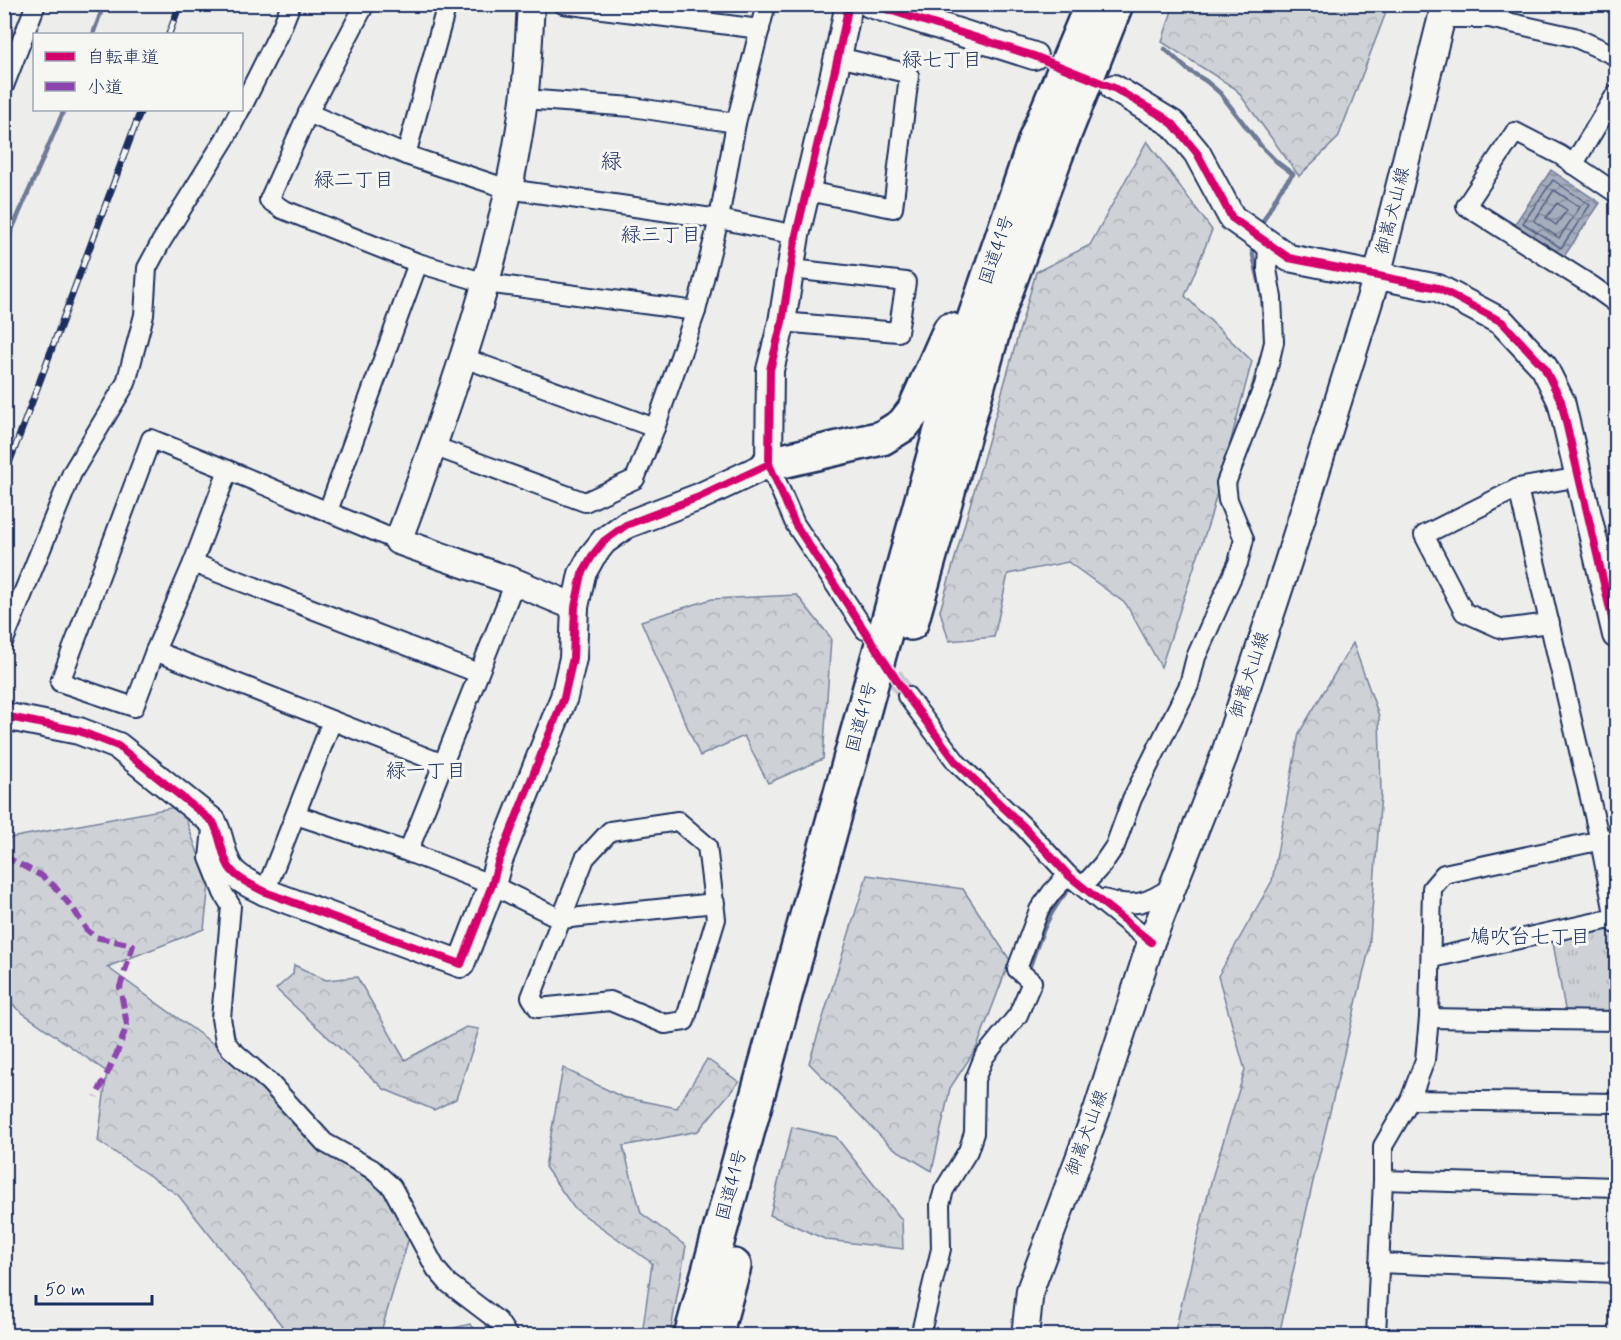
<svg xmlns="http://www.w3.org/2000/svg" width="1621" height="1340" font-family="Mynerve,'Klee One',sans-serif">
	<defs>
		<pattern id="forest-crowns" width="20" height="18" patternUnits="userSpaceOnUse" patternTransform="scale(1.5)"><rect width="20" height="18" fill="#ced2d7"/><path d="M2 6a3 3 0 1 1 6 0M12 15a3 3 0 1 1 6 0" fill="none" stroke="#b0b5bb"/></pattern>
		<pattern id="park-tufts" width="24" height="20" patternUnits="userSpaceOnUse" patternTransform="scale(1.5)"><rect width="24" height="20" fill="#ced2d7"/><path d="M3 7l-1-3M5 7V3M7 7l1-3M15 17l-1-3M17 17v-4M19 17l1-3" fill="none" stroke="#b0b5bb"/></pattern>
		<pattern id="water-waves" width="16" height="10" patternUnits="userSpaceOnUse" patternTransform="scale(1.5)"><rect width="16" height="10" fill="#a5acbc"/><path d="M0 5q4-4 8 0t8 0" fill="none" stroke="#868c9c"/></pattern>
	</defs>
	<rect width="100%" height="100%" fill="#edeeec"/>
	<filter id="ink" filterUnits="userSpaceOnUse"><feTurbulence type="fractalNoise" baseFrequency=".0167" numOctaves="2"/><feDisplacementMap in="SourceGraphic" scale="12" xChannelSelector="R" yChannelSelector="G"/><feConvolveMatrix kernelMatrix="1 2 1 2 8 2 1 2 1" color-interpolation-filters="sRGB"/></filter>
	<g filter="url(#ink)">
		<g fill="url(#forest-crowns)" stroke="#74809a" stroke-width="1.5">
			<path d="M1174 4 1386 5 1385 15 1338 138 1299 176 1236 89 1162 42Z"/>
			<path d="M1147 141 1212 230 1185 296 1252 361 1210 519 1161 667 1126 604 1068 562 1008 574 994 637 949 641 940 611 1036 272 1090 245Z"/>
			<path d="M797 595 831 638 823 759 768 783 744 736 700 756 641 621 712 599Z"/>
			<path d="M1353 643 1379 716 1381 794 1369 950 1312 1186 1279 1335H1174L1212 1178 1245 1070 1218 976 1272 881 1299 733Z"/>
			<path d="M181 806 209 884 204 929 107 967 222 1050 260 1082 311 1141 382 1189 410 1234 380 1335H276L283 1327 178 1195 98 1141 107 1072 17 1009 5 994 4 848 10 838Z"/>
			<path d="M867 875 963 889 1010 960 977 1047 950 1088 932 1171 890 1146 809 1063Z"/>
			<path d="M294 965 326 980 357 977 405 1060 466 1027 479 1029 456 1099 434 1110 384 1089 276 989 293 974Z"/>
			<path d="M707 1059 739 1082 698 1131 623 1146 641 1213 686 1246 670 1335H642L652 1263 574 1208 545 1167 563 1068 622 1097 677 1108Z"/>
			<path d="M792 1127 836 1137 902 1220 903 1249 827 1240 770 1215Z"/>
			<path d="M470 1324 481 1335H425Z"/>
		</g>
		<path fill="url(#park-tufts)" stroke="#74809a" stroke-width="1.5" d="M1616 924V1021L1567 1020 1551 932Z"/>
		<path fill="url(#water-waves)" stroke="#6e7a96" stroke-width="1.5" d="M1551 170 1600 203 1563 258 1514 225Z"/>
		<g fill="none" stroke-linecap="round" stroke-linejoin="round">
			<g stroke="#526184" stroke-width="1.5">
				<path d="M1553 180 1590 205 1561 248 1523 223Z"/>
				<path d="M1554 190 1580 207 1559 238 1534 221Z"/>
				<path d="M1557 203 1567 210 1556 225 1546 218Z"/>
			</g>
			<g stroke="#6e7a96" stroke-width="4.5">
				<path d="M93 34 104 4"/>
				<path d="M1165 49 1188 70 1206 81 1220 93 1261 146 1277 162 1293 174 1280 190 1260 227"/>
				<path d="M1254 244 1252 251 1261 289 1264 318"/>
				<path d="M4 248 64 110"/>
				<path d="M1250 397 1261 358"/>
				<path d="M1028 972C1039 940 1048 910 1073 885"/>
			</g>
			<path stroke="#c3c8d0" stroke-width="18" stroke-dasharray="18 9" stroke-linecap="butt" d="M879 652 907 696"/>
			<defs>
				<g id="street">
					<path d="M447 4 406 155 308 113 269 200 282 209 418 263 486 283 696 311"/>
					<path d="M563 4 760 29"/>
					<path d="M1443 18H1489L1574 37 1616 56"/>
					<path d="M4 86 36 4"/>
					<path d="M524 99 632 107 736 123"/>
					<path d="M242 107 281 29 291 4"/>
					<path d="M308 113 365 4"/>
					<path d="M406 155 508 189 719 219 796 235"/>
					<path d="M1573 165 1616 94"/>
					<path d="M807 191 893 208 909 76 902 72 838 57"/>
					<path d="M1616 193 1560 155 1515 132 1466 206 1591 285 1616 303"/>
					<path d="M782 322 898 332 906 282 792 269"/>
					<path d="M464 358 655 428"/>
					<path d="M433 446 585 502 635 479 655 428 696 311 719 219 736 123 766 4"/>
					<path d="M769 464 795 524 865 630"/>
					<path d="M1580 477 1518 488 1600 841 1616 924"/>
					<path d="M1518 488 1424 535 1464 612 1502 629 1550 623"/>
					<path d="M328 511 418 263"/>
					<path d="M398 541 228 470 193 563 155 651 443 764 515 582"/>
					<path d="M193 563 478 673"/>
					<path d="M1601 564 1616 548"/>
					<path d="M4 640 72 473 126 383 144 315 147 268 161 242 225 139 240 110"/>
					<path d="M155 651 134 707 60 682 151 439 228 470"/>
					<path d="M907 696 957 763 1024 827 1068 875 1151 942"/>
					<path d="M296 815 408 852 492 885 561 919 715 903"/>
					<path d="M678 821 707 846 716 919 685 1021 665 1024 610 1001 538 1008 531 997 585 858 610 831Z"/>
					<path d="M212 829 209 858 223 893 231 906 221 1018 225 1041 231 1049 269 1082 325 1143 372 1169 392 1187 436 1269 448 1283 498 1321 508 1336"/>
					<path d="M408 852 443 764"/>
					<path d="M1083 886 1102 865 1115 846 1132 799 1189 685 1196 657 1238 563 1244 539 1228 500 1226 483 1264 385 1274 342 1272 298 1267 269 1268 243"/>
					<path d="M265 892 332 721"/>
					<path d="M1103 899C1134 908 1147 904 1173 886"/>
					<path d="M1432 958 1615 918"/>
					<path d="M1429 1018 1616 1021"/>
					<path d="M1410 1100 1616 1103"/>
					<path d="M1383 1180 1616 1187"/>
					<path d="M1379 1263 1616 1273"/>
					<path d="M920 1336 941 1249 940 1204 944 1190 968 1151 974 1133 975 1079 984 1057 1018 1015 1032 982 1017 969 1039 910 1052 892 1068 875"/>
					<path d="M1376 1336 1383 1180V1146L1410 1100 1425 1060 1429 1018 1432 888 1444 874 1616 837"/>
				</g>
				<g id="secondary">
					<path d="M531 4C529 36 528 68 524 100 504 253 452 397 398 541L515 582 575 607"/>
					<path d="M870 4 1034 56"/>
					<path d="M1114 88 1173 124 1197 153 1232 218 1289 258 1438 288 1502 322 1544 367 1561 401 1616 635"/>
					<path d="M4 716 79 731 118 746 213 822C220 835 221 850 227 863 233 878 252 885 265 892L461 964 492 885 498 863 564 697 573 658 575 607 582 574 592 556 604 541 626 525 699 497 769 464 770 370 782 322 796 235 838 57 849 4"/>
					<path d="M1025 1336 1030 1290 1097 1110 1151 942 1224 756 1288 562 1377 276 1445 4"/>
				</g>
				<g id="highway">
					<path d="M769 464 882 438 903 425 914 411 950 330"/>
					<path d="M911 623 999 310 1056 155 1116 4"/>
					<path d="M691 1336 961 358 1036 138 1092 4"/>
					<path d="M715 1336 734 1266"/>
				</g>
			</defs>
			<use href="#street" stroke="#1b2f5e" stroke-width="22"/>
			<use href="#secondary" stroke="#1b2f5e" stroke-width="30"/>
			<use href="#highway" stroke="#1b2f5e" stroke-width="38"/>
			<use href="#street" stroke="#f6f6f2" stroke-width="18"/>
			<use href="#secondary" stroke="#f6f6f2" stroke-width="26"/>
			<use href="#highway" stroke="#f6f6f2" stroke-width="33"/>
			<defs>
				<g id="rail">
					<path d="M169 34 180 4"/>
					<path d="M4 477 141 110"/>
				</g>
			</defs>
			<use href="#rail" stroke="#1b2f5e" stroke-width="7"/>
			<use href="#rail" stroke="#f6f6f2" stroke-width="4.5" stroke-dasharray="14" stroke-linecap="butt"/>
			<path stroke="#8e44ad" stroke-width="6" stroke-dasharray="12 6" stroke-linecap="butt" d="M4 856 42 876 54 886 74 910 86 929 95 937 133 945 120 987 127 1025 117 1053 96 1097"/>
			<defs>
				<g id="cycleway">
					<path d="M849 4 838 57 796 235 782 322 770 370 769 464 795 524 907 696 957 763 1024 827 1068 875 1151 942"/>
					<path d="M870 4 1034 56 1114 88 1162 116 1173 124 1197 153 1232 218 1289 258 1438 288 1502 322 1544 367 1561 401 1616 635"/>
					<path d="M4 716 79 731 118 746 213 822C220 835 221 850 227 863 233 878 252 885 265 892L461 964 492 885 498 863 564 697 573 658 575 607 582 574 592 556 604 541 626 525 699 497 769 464"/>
				</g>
			</defs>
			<use href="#cycleway" stroke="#f6f6f2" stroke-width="11"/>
			<use href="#cycleway" stroke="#d6006c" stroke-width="8"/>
		</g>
	</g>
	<g text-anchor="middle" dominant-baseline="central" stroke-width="6" stroke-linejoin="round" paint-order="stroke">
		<g font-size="18" fill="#1b2f5e" stroke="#f6f6f2">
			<text transform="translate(1393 211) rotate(-76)">御嵩犬山線</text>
			<text transform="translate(997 250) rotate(-71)">国道41号</text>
			<text transform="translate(1250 675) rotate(-72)">御嵩犬山線</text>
			<text transform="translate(862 717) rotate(-75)">国道41号</text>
			<text transform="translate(1087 1133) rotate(-70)">御嵩犬山線</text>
			<text transform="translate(732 1185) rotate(-75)">国道41号</text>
		</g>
		<g font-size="20" fill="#1b2f5e" stroke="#f6f6f2">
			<text x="942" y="60">緑七丁目</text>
			<text x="354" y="180">緑二丁目</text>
			<text x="661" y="235">緑三丁目</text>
			<text x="426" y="771">緑一丁目</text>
			<text x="1530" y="937">鳩吹台七丁目</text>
		</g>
		<g font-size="21" fill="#1b2f5e" stroke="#f6f6f2">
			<text x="611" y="162">緑</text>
		</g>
	</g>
	<rect width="1621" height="1340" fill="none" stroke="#f6f6f2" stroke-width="24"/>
	<rect x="12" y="12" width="1597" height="1316" fill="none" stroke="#1b2f5e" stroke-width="2" filter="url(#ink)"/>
	<rect x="33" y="33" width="210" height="78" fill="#f6f6f2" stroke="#9ea6b7" stroke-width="1.5"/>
	<rect x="45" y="52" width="30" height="9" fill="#d6006c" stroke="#9ea6b7" stroke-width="1.5"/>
	<text x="87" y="63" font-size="18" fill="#1b2f5e">自転車道</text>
	<rect x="45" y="82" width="30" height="9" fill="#8e44ad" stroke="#9ea6b7" stroke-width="1.5"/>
	<text x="87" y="93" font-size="18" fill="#1b2f5e">小道</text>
	<path d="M36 1295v9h116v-9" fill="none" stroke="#1b2f5e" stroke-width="3"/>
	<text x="45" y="1295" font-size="18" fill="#1b2f5e" stroke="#f6f6f2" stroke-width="4.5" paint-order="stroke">50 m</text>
</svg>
